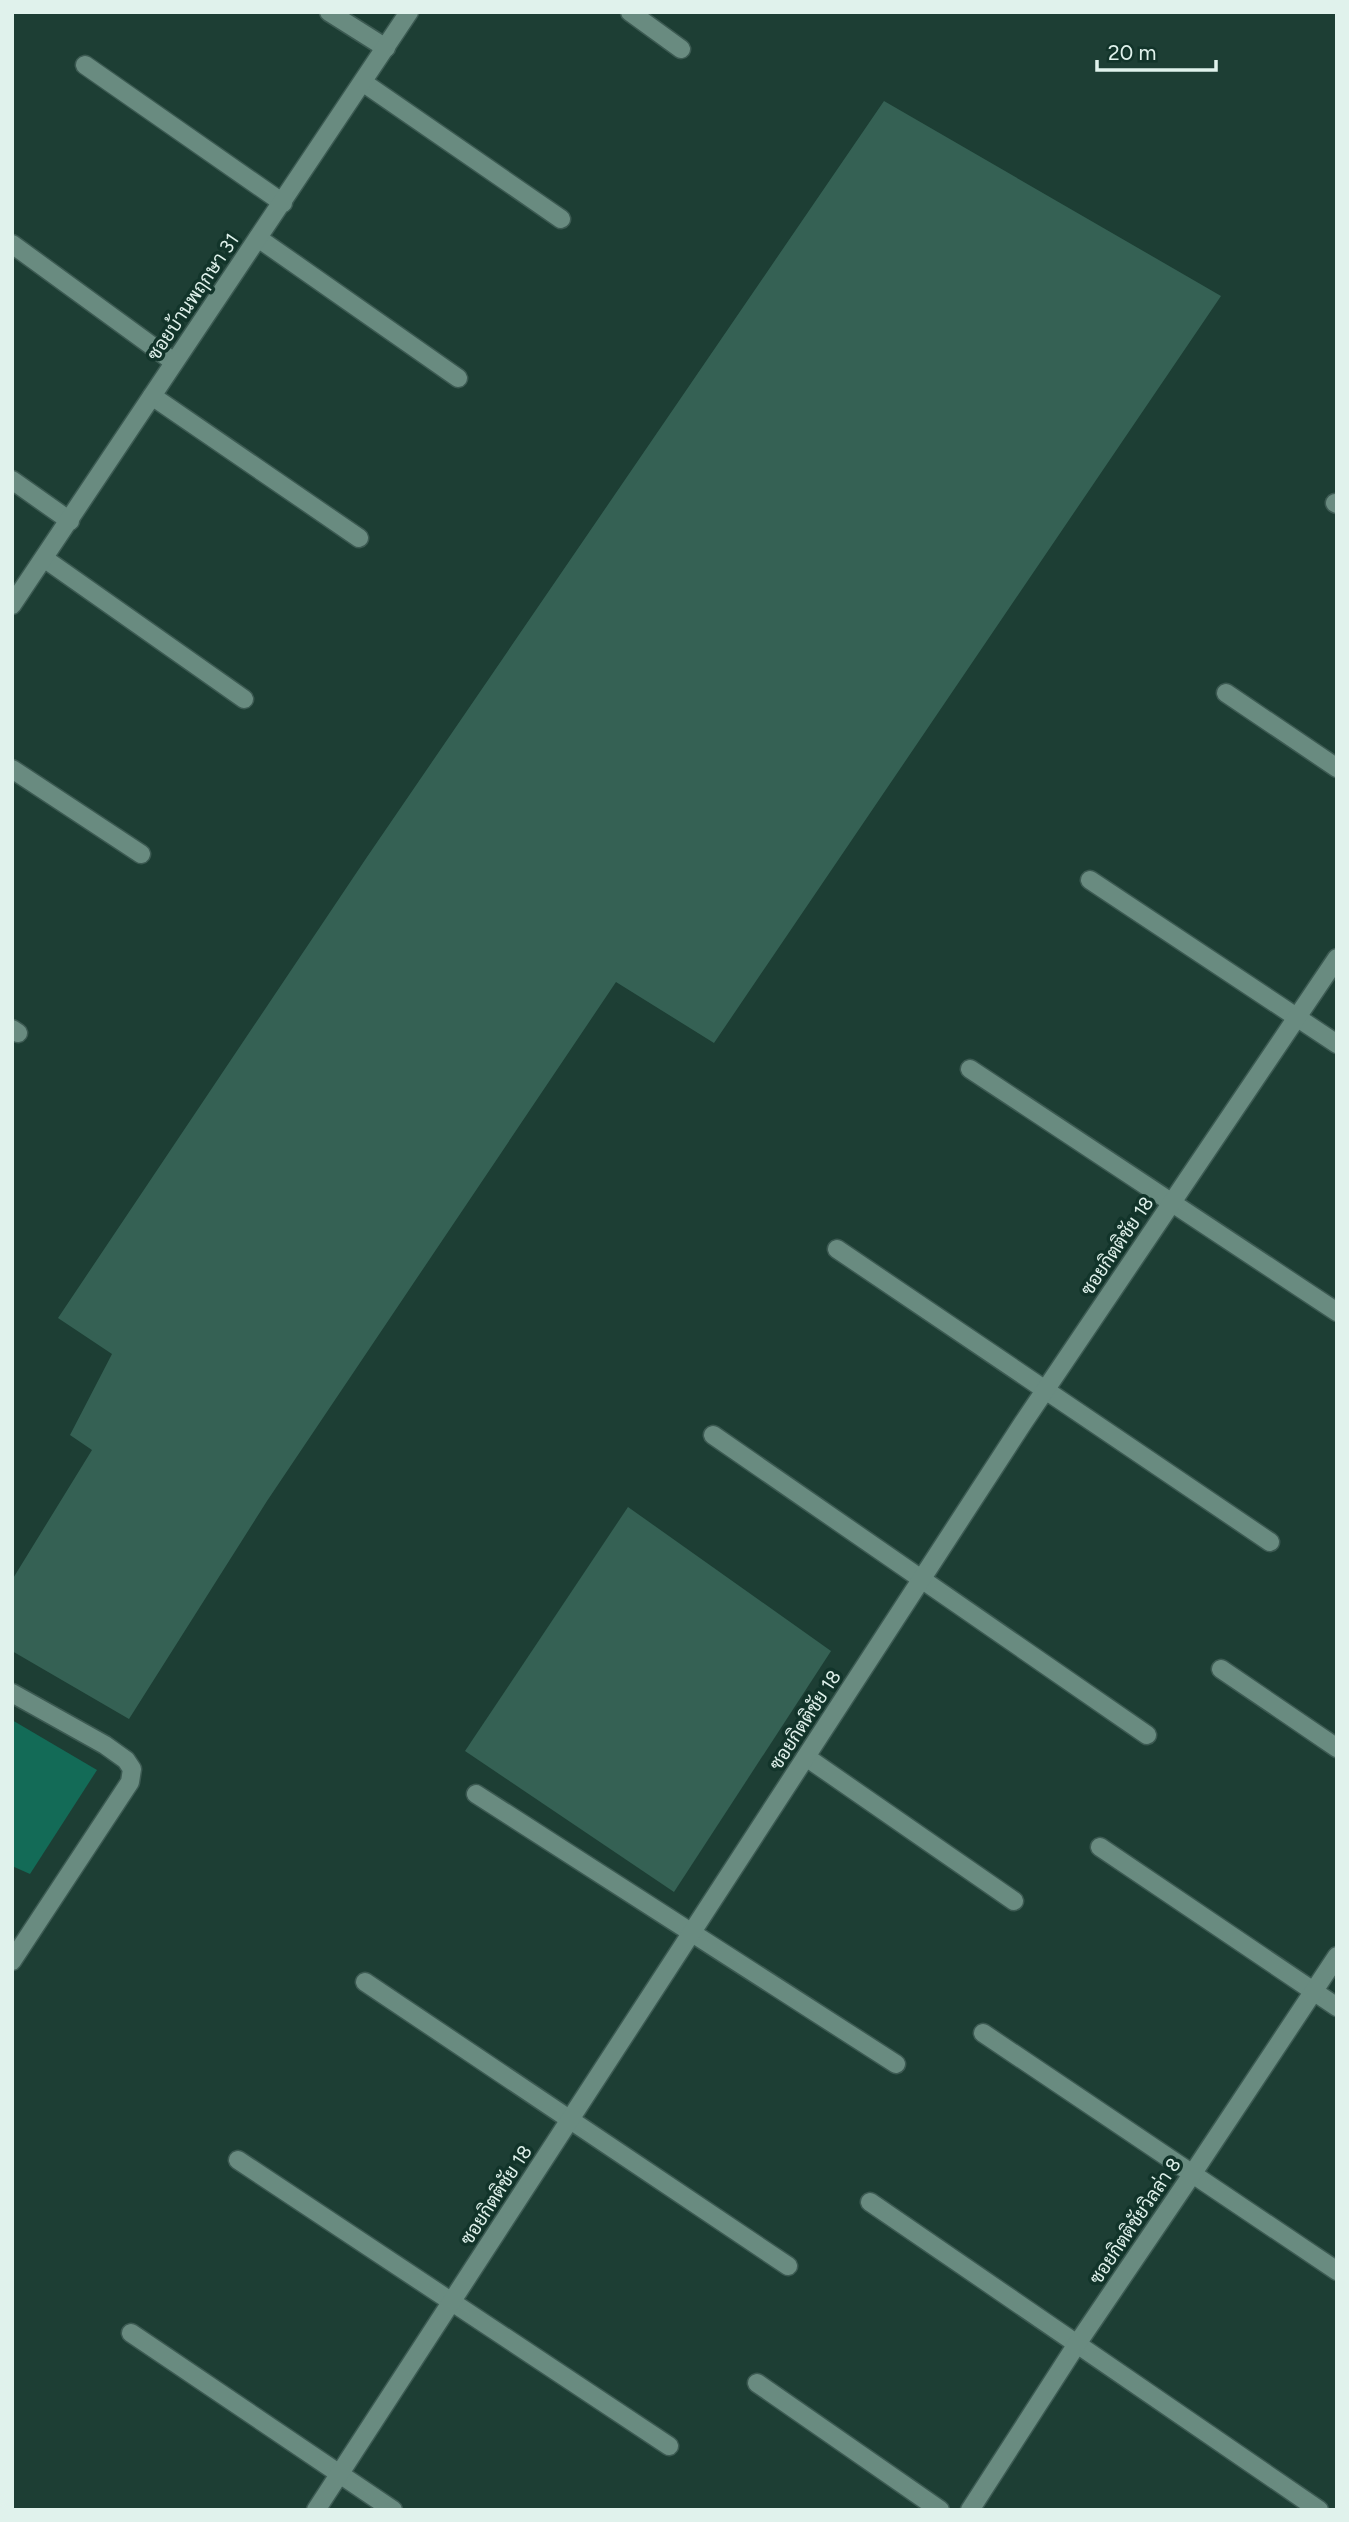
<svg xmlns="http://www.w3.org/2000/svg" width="1349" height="2522" font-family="Figtree,Sarabun,sans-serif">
	<rect width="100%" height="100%" fill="#1d3e34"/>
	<g fill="#356154">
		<path d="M884 101 1221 296 714 1043 616 982 267 1501 129 1719 12 1651V1580L92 1450 70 1435 112 1354 58 1318 367 857Z"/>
		<path d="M628 1507 831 1651 674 1892 465 1751Z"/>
	</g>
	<path fill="#136b57" d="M12 1720 97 1770 30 1874 12 1866Z"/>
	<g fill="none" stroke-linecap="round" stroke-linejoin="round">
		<defs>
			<g id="minor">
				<path d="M329 12 386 48"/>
				<path d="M630 12 681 49"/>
				<path d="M85 65 283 203"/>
				<path d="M364 83 561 219"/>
				<path d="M258 238 458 378"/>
				<path d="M12 244 174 362"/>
				<path d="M152 396 359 538"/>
				<path d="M12 480 70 521"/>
				<path d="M1335 503 1337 504"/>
				<path d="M45 559 244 699"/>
				<path d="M12 605 409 12"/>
				<path d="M1226 693 1337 768"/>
				<path d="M12 769 141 854"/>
				<path d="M1090 880 1337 1044"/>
				<path d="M12 1029 18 1033"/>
				<path d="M970 1069 1337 1312"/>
				<path d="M837 1249 1270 1542"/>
				<path d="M713 1435 1147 1735"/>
				<path d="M1221 1669 1337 1748"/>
				<path d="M12 1693 105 1745 126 1760 132 1769 130 1782 12 1961"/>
				<path d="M806 1757 1014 1901"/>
				<path d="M476 1794 896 2064"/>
				<path d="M1100 1847 1337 2007"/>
				<path d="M365 1982 788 2266"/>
				<path d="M983 2033 1337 2271"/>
				<path d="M238 2160 669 2446"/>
				<path d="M870 2202 1319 2510"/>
				<path d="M131 2333 393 2510"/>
				<path d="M757 2383 940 2510"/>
				<path d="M316 2510 1023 1423 1337 958"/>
				<path d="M970 2510 1077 2344 1193 2173 1337 1956"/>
			</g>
		</defs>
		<use href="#minor" stroke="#3c5a52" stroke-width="21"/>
		<use href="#minor" stroke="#698b80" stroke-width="18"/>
	</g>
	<g text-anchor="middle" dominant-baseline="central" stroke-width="7" stroke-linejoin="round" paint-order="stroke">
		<g font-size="19" fill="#e0f2ec" stroke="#12342a">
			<text transform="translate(193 297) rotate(-56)">ซอยบ้านพฤกษา 31</text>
			<text transform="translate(1117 1246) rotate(-56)">ซอยกิตติชัย 18</text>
			<text transform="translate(805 1720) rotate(-57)">ซอยกิตติชัย 18</text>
			<text transform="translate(496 2195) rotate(-57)">ซอยกิตติชัย 18</text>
			<text transform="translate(1135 2221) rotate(-56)">ซอยกิตติชัยวิลล่า 8</text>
		</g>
	</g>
	<rect width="1349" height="2522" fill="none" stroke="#e0f2ec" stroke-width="28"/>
	<path d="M1097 60v10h119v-10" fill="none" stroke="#e0f2ec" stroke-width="3.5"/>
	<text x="1108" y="60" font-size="21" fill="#e0f2ec" stroke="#12342a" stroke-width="5" paint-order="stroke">20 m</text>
</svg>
